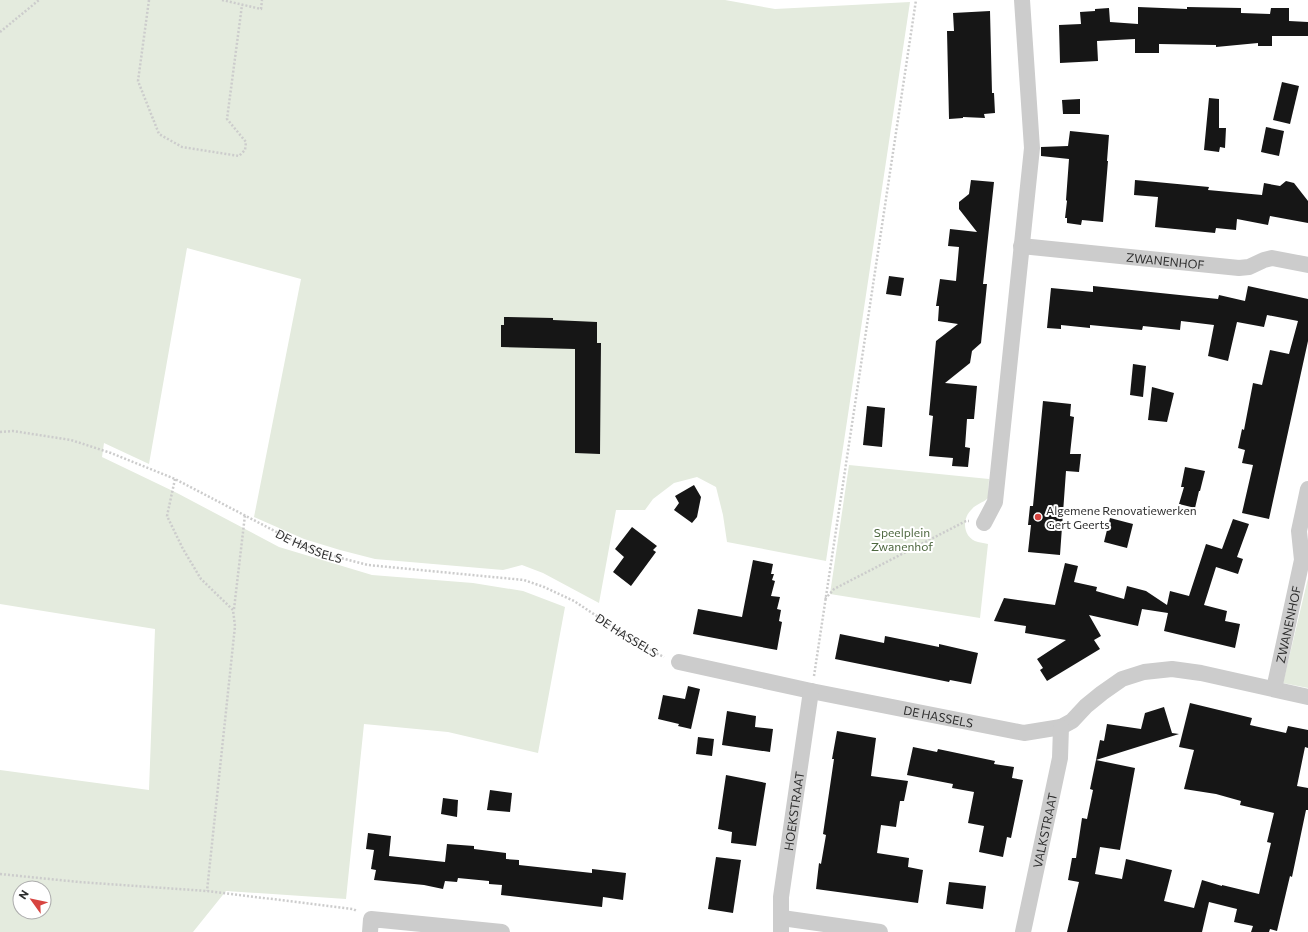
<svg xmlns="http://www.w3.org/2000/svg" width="1308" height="932" font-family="Commissioner,sans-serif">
	<rect width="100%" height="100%" fill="#fff"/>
	<g fill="#e4ebde" fill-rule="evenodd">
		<path d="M0 0H725L775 9 910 2 826 561 727 542 723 515 716 487 697 477 674 483 653 499 645 510H616L599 603 543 573 522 565 503 570 375 559 340 550 304 539 254 517 301 279 187 248 149 464 104 443 102 457 177 493 279 547 372 575 473 583 523 591 565 607 538 753 448 732 364 724 346 899 226 891 193 932H0V770L149 790 155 629 0 604ZM20 888H44V912H20Z"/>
		<path d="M849 465 989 479 988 498C983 503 976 504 972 509 961 519 963 538 978 542 981 543 985 543 988 544L980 618 830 594Z"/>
		<path d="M1308 578V688L1283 683Z"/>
	</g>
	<g fill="#161616">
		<path d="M1138 7 1187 9V7L1241 8V13L1270 14 1271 8H1289V21L1308 22V36H1272V46H1258V43L1216 47V45L1159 44V53H1135V39L1097 41 1098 61 1060 63 1059 25 1081 24 1080 12 1095 11V9L1109 8 1110 22 1138 24Z"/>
		<path d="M990 11 992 93H994L995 113 984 114 985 118 963 117V118L949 119 947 31H954L953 13Z"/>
		<path d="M1282 82 1299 86 1290 124 1273 120Z"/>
		<path d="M1209 98 1219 99V128H1226L1225 148 1220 147 1219 152 1204 150Z"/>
		<path d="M1080 99V114H1063L1062 100Z"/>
		<path d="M1266 127 1284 131 1279 156 1261 152Z"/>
		<path d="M1070 131 1109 135 1107 161H1108L1103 222 1082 220 1081 225 1067 223V218H1065L1067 201 1066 200 1069 159 1041 156V147L1068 146Z"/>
		<path d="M971 180 994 182 983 284H987L981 343 972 351 970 363 945 383 977 386 974 419H967L965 447 970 448 968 467 952 466 953 458 929 456 933 416 929 415 936 341 958 324 938 321 939 306H936L940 279 956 281 959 247 948 246 950 229 977 232 959 209V202L969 194Z"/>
		<path d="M1135 180 1209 187 1208 190 1262 195 1264 183 1280 186 1286 181 1294 183 1308 201V223L1270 216 1268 225 1237 219 1236 230 1216 228 1215 233 1155 227 1158 197 1134 195Z"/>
		<path d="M889 276 904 278 901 296 886 294Z"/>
		<path d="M1093 286 1218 299 1219 295 1245 301 1248 286 1308 299V341L1269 519 1242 513 1253 465 1242 463 1245 450 1238 448 1242 429 1244 430 1253 383 1262 385 1270 350 1289 354 1298 321 1267 315 1264 327 1237 322 1228 361 1208 356 1214 325 1181 321 1180 330 1143 326 1142 330 1090 325V328L1061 325V329L1047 328 1051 288 1093 292Z"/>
		<path d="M504 317 553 318V320L597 322V343H601L600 454 575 453V349L501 347V325H504Z"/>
		<path d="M1133 364 1146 366 1143 397 1130 395Z"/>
		<path d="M1152 387 1174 393 1167 422 1148 420Z"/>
		<path d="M1043 401 1071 404 1070 416 1074 417 1070 454H1081L1079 472 1066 471 1060 555 1028 552 1031 525H1028L1030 506H1033Z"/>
		<path d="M867 406 885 408 882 447 863 445Z"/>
		<path d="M1185 467 1205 471 1200 491H1199L1195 508 1179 504 1184 487H1181Z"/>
		<path d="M694 485 701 497 697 517 692 523 674 510 679 503 675 496Z"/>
		<path d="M1110 518 1133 524 1127 548 1104 542Z"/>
		<path d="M1233 519 1249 524 1237 557 1243 559 1238 574 1216 567 1204 605 1227 611 1225 621 1240 624 1235 648 1164 631 1168 613 1142 609 1138 626 1089 615 1101 636 1094 640 1100 649 1047 681 1040 670 1043 668 1037 659 1066 640 1025 633 1026 626 994 621 1004 598 1055 605 1065 563 1078 566 1074 582 1097 587 1096 591 1124 599 1127 586 1146 591 1167 605 1170 591 1189 596 1206 544 1222 549Z"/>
		<path d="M632 527 657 546 653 550 656 552 631 586 613 572 624 557 615 549Z"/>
		<path d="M753 560 773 564 771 574H774L772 580 775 581 771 596 780 597 777 609 781 610 779 621 782 622 777 650 693 634 698 609 742 617Z"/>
		<path d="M840 634 884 643 885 636 939 647V644L978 653 971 684 950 680 949 682 835 659Z"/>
		<path d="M688 686 700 689 691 729 678 726 679 724 658 719 663 695 685 699Z"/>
		<path d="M1190 703 1252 718 1250 725 1286 733 1288 726 1308 730V748L1305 747 1297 786 1308 788V810H1306L1292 877 1290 876 1277 931 1270 929 1269 932H1251L1253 926 1234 922 1237 909 1209 902 1202 932H1067L1079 882 1068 880 1072 858H1076L1082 818 1087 819 1093 790 1090 789 1096 760 1135 768 1120 850 1100 847 1095 874 1122 879 1126 859 1172 870 1164 901 1194 908 1202 880 1222 886V885L1259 894 1271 843 1267 842 1274 813 1240 805 1241 801 1216 794 1184 789 1194 750 1179 747Z"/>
		<path d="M1164 707 1172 733 1179 734 1096 760 1100 740 1104 741 1107 724 1141 729 1145 713Z"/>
		<path d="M727 711 756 716 755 727 773 729 770 752 722 745Z"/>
		<path d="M837 731 876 738 871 776 908 781 904 801H900L896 827 881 825 877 853 909 858 908 867 923 870 918 903 816 889 819 863 821 864 826 835 823 834 834 759H832Z"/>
		<path d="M698 737 714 739 712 756 696 754Z"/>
		<path d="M913 747 937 752 938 749 995 761 994 764 1014 767 1012 778 1023 780 1011 838 1007 837 1003 857 979 852 984 826 968 823 974 792 952 788 953 784 907 775Z"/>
		<path d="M726 775 766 783 756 846 731 843 732 832 718 829Z"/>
		<path d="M490 790 512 793 510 812 487 810Z"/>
		<path d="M443 798 458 800 457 817 441 814Z"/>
		<path d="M368 833 391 836 389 856 445 862 447 844 474 846V849L506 853V859L519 860V865L592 873V869L626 873 623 900 603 897 602 907 501 895 502 885 489 884V881L458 878 457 882 445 881 443 889 424 885 374 880 376 870 371 869 374 850 366 849Z"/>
		<path d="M716 857 741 860 733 913 708 909Z"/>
		<path d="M949 882 986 886 983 909 946 904Z"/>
	</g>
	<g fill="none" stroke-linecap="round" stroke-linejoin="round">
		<g stroke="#ccc" stroke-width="2.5" stroke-dasharray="2 2" stroke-linecap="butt">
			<path d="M149 0 138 81 159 134 182 147 239 156 245 150 246 142 227 119 242 5"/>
			<path d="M222 0 261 9 262 0"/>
			<path d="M0 32 39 0"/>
			<path id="s1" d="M0 432 13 431 71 440 111 453 175 479 290 539 325 554 368 565 524 580 544 587 574 601 624 634 658 654 664 657"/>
			<path d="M175 479 167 516 183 549 201 579 233 610 235 626 207 891"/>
			<path d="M825 599 834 589 966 521H969"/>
			<path d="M234 609 245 515"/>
			<path d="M814 676 916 0"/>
			<path d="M0 874 79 882 207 891 353 909 357 911"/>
		</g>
		<g stroke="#ccc" stroke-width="16">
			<path id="s2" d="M1021 246 1239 268 1249 267 1264 260 1272 258 1308 265"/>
			<path d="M984 523 995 502 1032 148 1022 0"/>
			<path id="s3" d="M679 662 811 691 1024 733 1061 727 1072 721 1086 706 1102 693 1122 679 1144 672 1172 669 1201 673 1308 697"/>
			<path id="s4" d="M1274 689 1302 560 1299 531 1308 489"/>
			<path d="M782 918 880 932"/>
			<path d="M370 932 371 919 502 932"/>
			<path id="s5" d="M781 932V897L811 691"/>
			<path id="s6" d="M1023 932 1060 758 1061 727"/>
		</g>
	</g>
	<circle fill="#d74440" stroke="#fff" stroke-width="1.5" cx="1038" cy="517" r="4"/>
	<g text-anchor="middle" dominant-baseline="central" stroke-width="4" stroke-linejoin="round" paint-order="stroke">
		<g font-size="12" fill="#2f2f2f" stroke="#fff">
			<text stroke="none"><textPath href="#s2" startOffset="145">ZWANENHOF</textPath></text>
			<text stroke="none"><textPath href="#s1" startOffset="333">DE HASSELS</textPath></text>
			<text stroke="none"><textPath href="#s4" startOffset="66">ZWANENHOF</textPath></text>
			<text stroke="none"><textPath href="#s1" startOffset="669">DE HASSELS</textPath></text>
			<text stroke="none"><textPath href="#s3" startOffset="265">DE HASSELS</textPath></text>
			<text stroke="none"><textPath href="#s5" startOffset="122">HOEKSTRAAT</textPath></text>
			<text stroke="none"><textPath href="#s6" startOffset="104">VALKSTRAAT</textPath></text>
		</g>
		<g font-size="12" fill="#2f2f2f" stroke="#fff" text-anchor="start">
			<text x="1046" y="510">Algemene Renovatiewerken<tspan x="1046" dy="14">Gert Geerts</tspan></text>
		</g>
		<g font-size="12" fill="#4e6840" stroke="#fff">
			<text x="902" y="532">Speelplein<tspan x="902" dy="14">Zwanenhof</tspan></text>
		</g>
	</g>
	<g transform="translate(32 900) rotate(303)"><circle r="19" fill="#ffffff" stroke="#acacac"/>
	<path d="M0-3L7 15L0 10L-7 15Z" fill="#d74440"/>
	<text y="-6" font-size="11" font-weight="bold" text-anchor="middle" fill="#2f2f2f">N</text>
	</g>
</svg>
